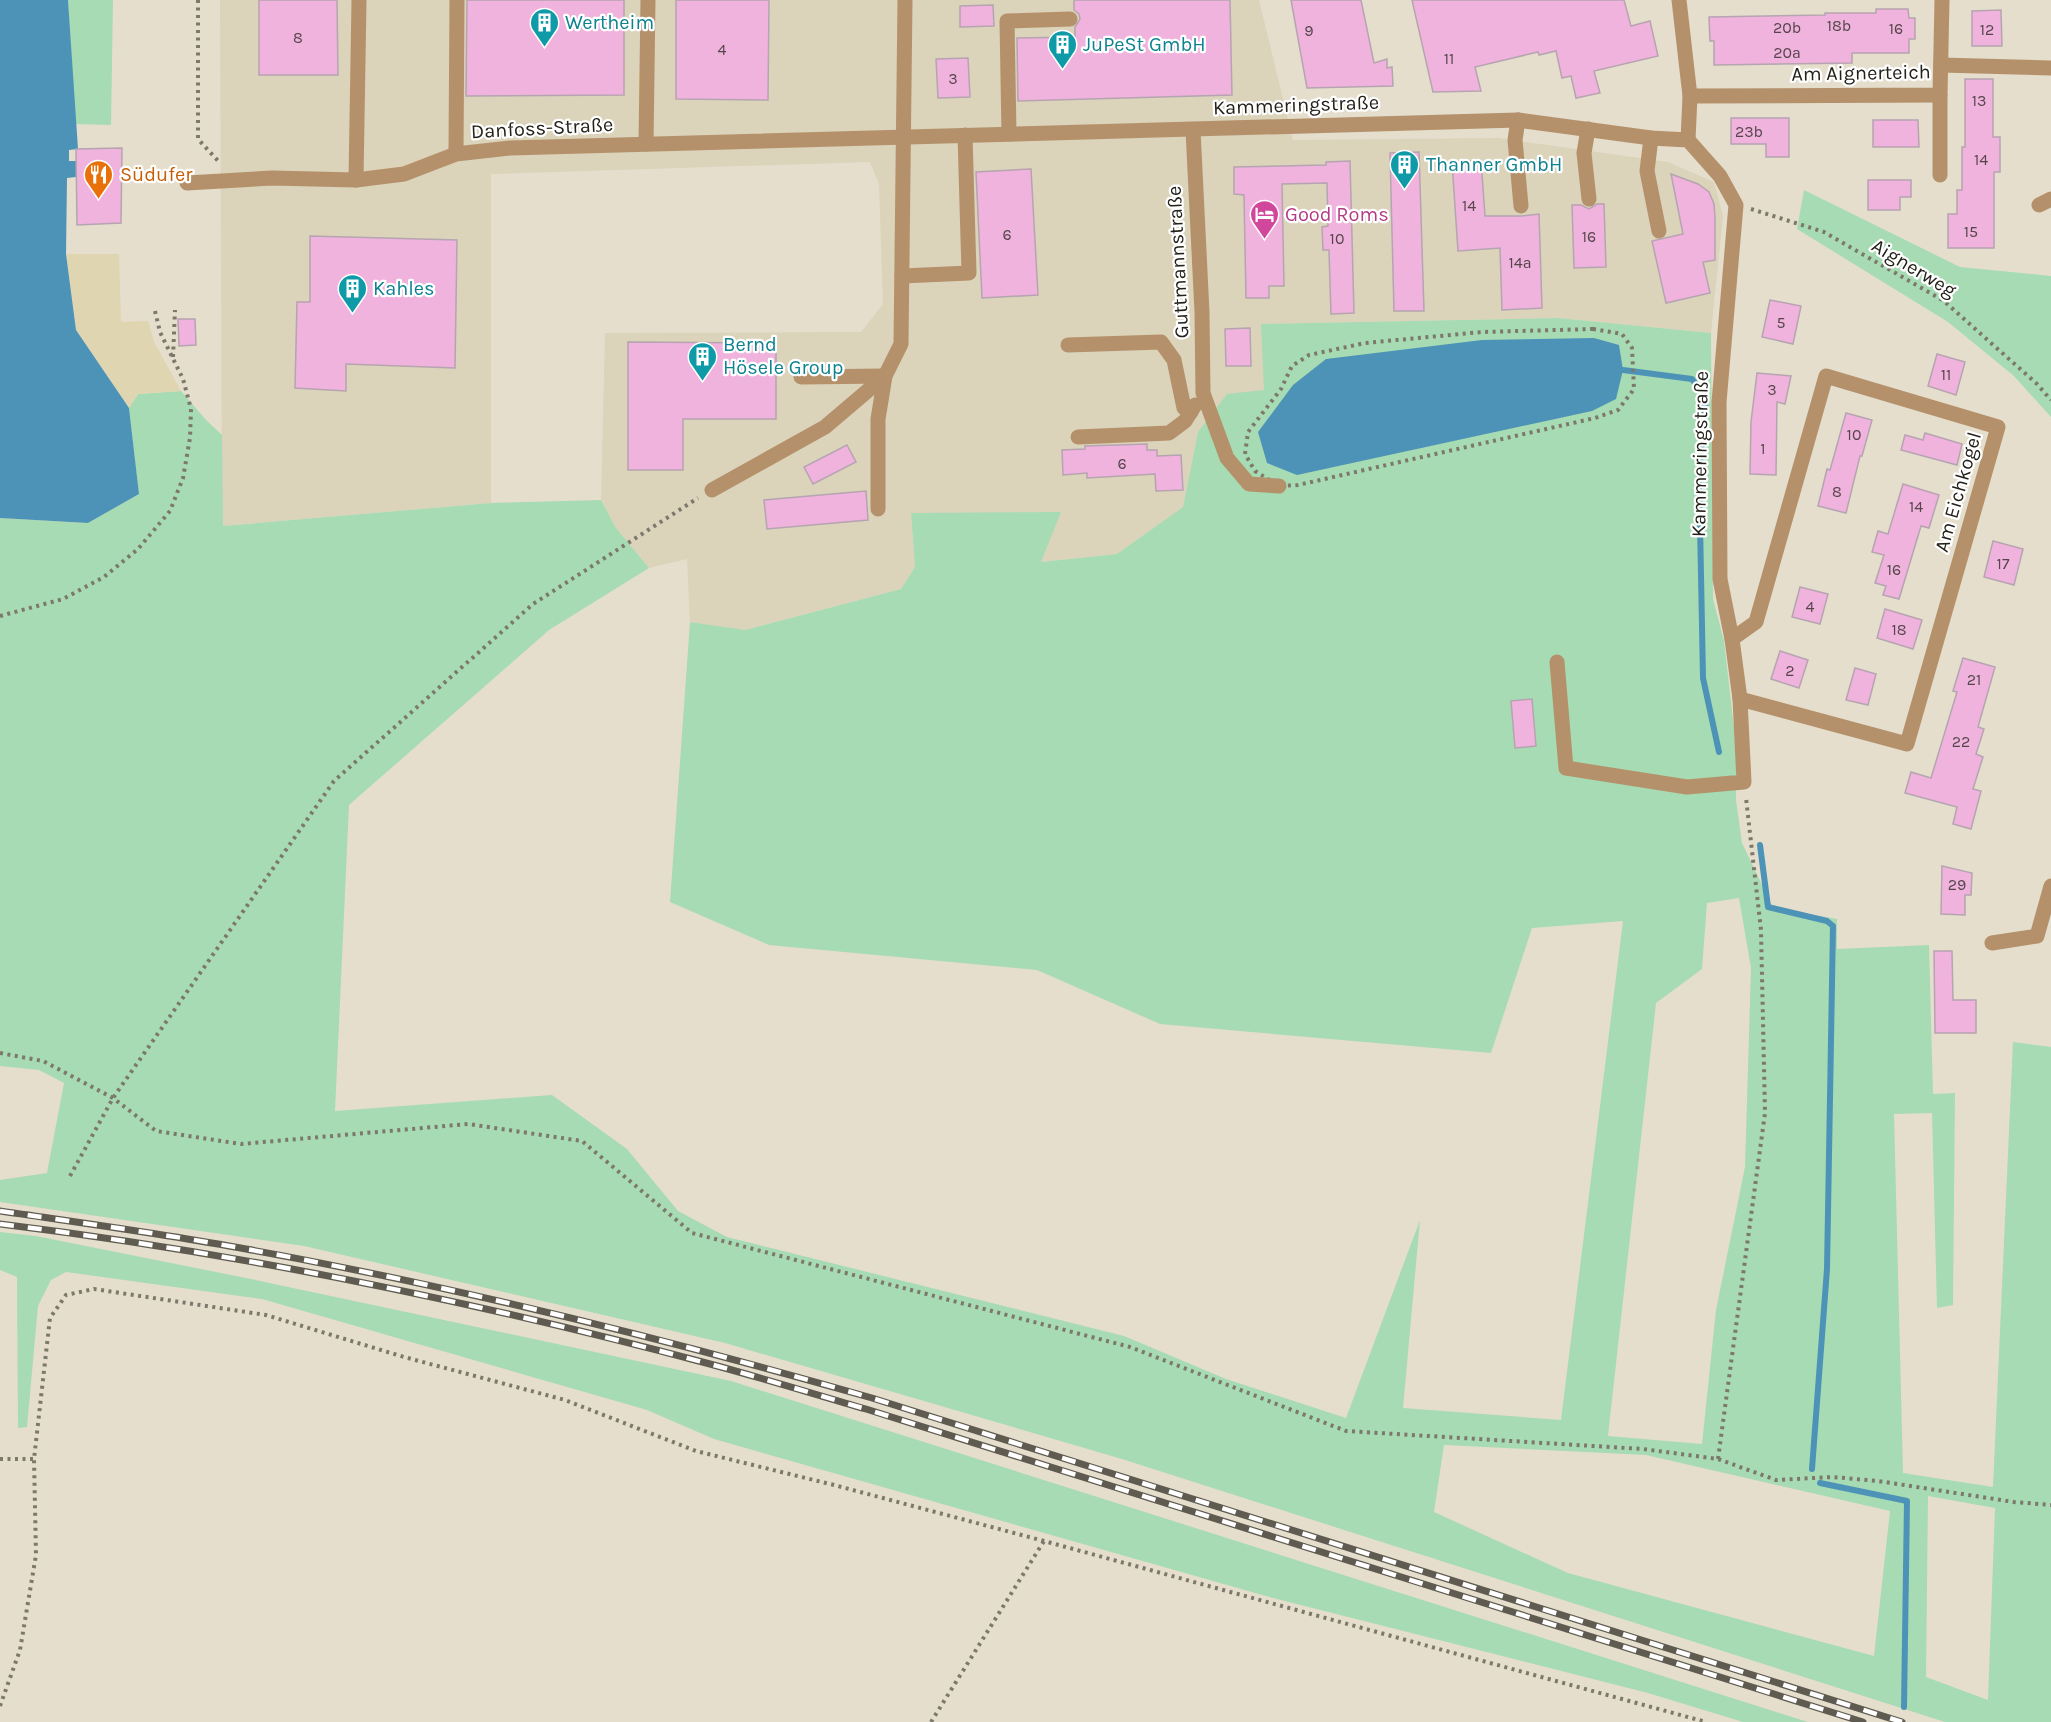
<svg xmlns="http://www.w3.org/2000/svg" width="2051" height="1722" font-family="Karla,sans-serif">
	<rect width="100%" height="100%" fill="#e5decc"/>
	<path fill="#dbd3ba" d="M220 0H1259L1293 140 1498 138 1668 162 1714 182 1723 216 1711 333 1558 318 1262 324 1265 390 1198 432 1183 507 1117 554 1041 562 1060 512 911 514 915 567 901 589 744 630 690 622 687 559 649 568 616 528 601 500 605 333 861 332 883 304 879 184 870 162 491 174V503L222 526Z"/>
	<g fill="#a7dbb3" fill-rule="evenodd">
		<path d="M68 0H113L111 125 75 124Z"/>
		<path d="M1804 190 1960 267 2051 276V417L2014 376 1948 322 1797 229Z"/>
		<path d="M1558 318 1711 333 1713 599 1724 641 1736 745V800L1742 843 1773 908 1837 919V949L1929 945 1933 1094 1955 1093 1953 1305 1937 1308 1932 1113 1894 1114 1903 1473 1993 1487 2013 1042 2051 1047V1722H1945L1122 1459 725 1343 304 1246 0 1202V1180L47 1173 64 1083 39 1070 0 1066V518L88 523 139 494 129 408 138 394 181 391 206 420 222 435 223 526 491 503 601 500 616 528 649 568 549 630 349 805 335 1111 552 1095 627 1149 678 1211 727 1237 1124 1336 1226 1379 1346 1418 1420 1220 1403 1408 1561 1420 1623 921 1532 928 1491 1053 1160 1024 1037 970 769 945 670 902 690 622 745 630 901 589 915 567 911 513 1061 512 1041 562 1117 554 1183 507 1198 432 1227 394 1264 390 1261 324ZM1739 898 1751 968 1745 1167 1716 1310 1702 1444 1608 1436 1656 1003 1702 969 1707 903ZM1444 1445 1646 1455 1890 1511 1874 1656 1568 1573 1434 1512ZM1928 1496 1995 1508 1988 1700 1926 1677Z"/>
		<path d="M0 1232 36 1236 251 1279 731 1381 1808 1722H1743L1648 1693 1273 1598 714 1439 647 1410 262 1299 66 1272 51 1280 38 1306 27 1427 18 1428 17 1277 0 1270Z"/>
	</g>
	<path fill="#dfd5b0" d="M66 254H119L121 322 148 321 154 342 181 391 138 394 129 408 76 330Z"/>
	<g fill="#4d93b7">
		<path d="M0 0H68L78 149 69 150V161H76V177L67 178 66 254 76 330 129 408 139 494 88 523 0 518Z"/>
		<path d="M1594 338 1619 345 1623 370 1616 399 1592 411 1297 475 1267 463 1258 432 1293 385 1326 359 1482 340Z"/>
	</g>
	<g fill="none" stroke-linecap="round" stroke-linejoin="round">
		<g stroke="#4d93b7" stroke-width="6">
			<path d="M1623 370 1692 379 1706 398 1699 472 1703 678 1719 752"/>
			<path d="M1760 845 1768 907 1827 921 1833 926 1827 1269 1812 1469"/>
			<path d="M1820 1483 1907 1501 1904 1707"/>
		</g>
	</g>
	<g fill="#f0b3dd" stroke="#b6a4b0" stroke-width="1.5">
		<path d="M259 0H337L338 75H259Z"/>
		<path d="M467 0H624V95L466 96Z"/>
		<path d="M676 0H769L768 100 676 99Z"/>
		<path d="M1074 0H1230L1232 95 1018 101 1017 38 1075 37V27L1080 19 1079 14 1074 10Z"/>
		<path d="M1291 0H1361L1374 63 1387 59V68L1392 67 1393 86 1307 88Z"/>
		<path d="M1412 0H1624L1631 26 1650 21 1658 56 1594 71 1600 93 1576 98 1571 76 1562 78 1556 51 1539 55 1538 52 1475 67 1481 91 1433 92Z"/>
		<path d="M993 5 994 26 960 27V6Z"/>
		<path d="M1876 9H1908L1909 18H1915V39H1909V53H1852V63L1714 65V41H1710L1709 17 1825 15V13H1876Z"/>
		<path d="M2001 10 2002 46H1972V11Z"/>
		<path d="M968 58 970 97 938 98 936 59Z"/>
		<path d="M1965 79H1993V137H2000V172H1994V248H1948V214H1957V190H1962V147H1965Z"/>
		<path d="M1731 118H1789V157H1766V144H1731Z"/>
		<path d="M1873 120H1918L1919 147H1873Z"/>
		<path d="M122 148 121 223 77 225 76 149Z"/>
		<path d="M1419 152 1424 311H1394L1390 153Z"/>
		<path d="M1481 160 1485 216H1521L1539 214 1542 308 1502 310 1500 248 1458 251 1452 162Z"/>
		<path d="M1350 161 1354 313 1331 314 1329 250H1323L1322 227 1328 226 1327 183 1282 184 1284 286H1269V298H1246L1244 195 1234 194V167L1326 165V162Z"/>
		<path d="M1031 169 1038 295 982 298 976 172Z"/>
		<path d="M1671 174 1698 184 1709 192 1714 204 1715 218V260L1703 262 1710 293 1666 303 1652 241 1683 234Z"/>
		<path d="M1868 180H1911V197H1900V210H1868Z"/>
		<path d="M1597 204H1604L1606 267 1574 268 1572 205H1581L1589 209Z"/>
		<path d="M310 236 457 240 455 368 346 364V391L295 388 297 302H310Z"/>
		<path d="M1770 300 1801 306 1793 344 1762 337Z"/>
		<path d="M178 319H195L196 345 179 346Z"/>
		<path d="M1250 328 1251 366H1226L1225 329Z"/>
		<path d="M628 342 776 343V419H683V470H628Z"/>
		<path d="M1937 354 1965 362 1956 395 1928 386Z"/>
		<path d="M1757 373 1791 376 1785 404 1777 402 1776 475 1750 474 1751 422Z"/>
		<path d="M1846 413 1872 420 1862 456H1860L1846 513 1818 506 1827 469 1830 470Z"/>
		<path d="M1925 433 1962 444 1957 465 1901 450 1905 435 1923 440Z"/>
		<path d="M1147 444V450H1157V456L1181 455 1183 490 1156 491 1155 474 1087 478V473L1063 475 1062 450 1085 449V446Z"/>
		<path d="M847 445 856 462 813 484 804 467Z"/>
		<path d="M1903 484 1939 495 1929 528 1921 526 1899 599 1883 595 1886 586 1875 583 1884 555 1872 552 1878 531 1888 534Z"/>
		<path d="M866 491 868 520 767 529 764 500Z"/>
		<path d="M1993 541 2023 549 2014 585 1984 577Z"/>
		<path d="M1800 587 1828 594 1820 624 1792 617Z"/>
		<path d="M1885 609 1922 620 1913 649 1877 638Z"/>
		<path d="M1780 651 1808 660 1799 688 1771 679Z"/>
		<path d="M1963 658 1995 667 1978 727 1984 729 1976 754 1983 757 1973 789 1981 791 1971 829 1953 824 1957 807 1905 793 1911 772 1931 778 1957 692 1953 691Z"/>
		<path d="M1855 668 1876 674 1868 705 1846 700Z"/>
		<path d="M1532 699 1536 746 1515 748 1511 701Z"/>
		<path d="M1942 866 1972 873 1971 895H1965V915L1941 914Z"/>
		<path d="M1934 951H1952L1953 1000H1976V1033H1935Z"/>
	</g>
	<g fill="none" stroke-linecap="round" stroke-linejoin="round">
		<g stroke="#7c786c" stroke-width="4" stroke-dasharray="3 4.5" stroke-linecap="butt">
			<path d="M198 0V139L220 163"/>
			<path d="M1751 209 1824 232 1944 301 2037 384 2051 400"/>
			<path d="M1593 329 1622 334 1632 348 1634 389 1618 410 1595 418 1298 485 1279 486 1255 471 1245 454 1248 432 1281 389 1292 366 1309 355 1365 343 1482 332Z"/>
			<path d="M173 357 175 310"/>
			<path d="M0 616 63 599 104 577 138 549 170 511 183 478 190 438 191 409 183 379 160 332 155 311"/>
			<path d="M0 1053 43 1061 113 1098 156 1131 241 1144 468 1124 582 1141 692 1233 1130 1347 1346 1431 1643 1449 1718 1459 1776 1480 1833 1477 1878 1481 2014 1502 2051 1505"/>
			<path d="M70 1176 113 1098 334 781 533 604 698 498"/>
			<path d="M0 1459H34"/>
			<path d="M1718 1459 1765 1113 1761 930 1746 798"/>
			<path d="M0 1706 20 1650 36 1555 34 1459 50 1318 66 1295 94 1289 266 1315 404 1357 565 1400 696 1451 834 1485 1044 1541 1706 1722"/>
			<path d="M931 1722 1044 1541"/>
		</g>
		<g stroke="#b4916b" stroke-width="15">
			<path d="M1679 0 1690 96 1688 140"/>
			<path d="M1941 65 2051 68"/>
			<path d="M1690 96 1940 95 1942 0"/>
			<path d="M1518 120 1515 140 1521 206"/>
			<path d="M1588 129 1584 153 1589 199"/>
			<path d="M1193 130 1202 312 1203 393 1227 458 1249 484 1279 486"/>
			<path d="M1009 134 1007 21 1070 19"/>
			<path d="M1651 138 1647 171 1659 231"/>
			<path d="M646 144 648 0"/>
			<path d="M456 154 457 0"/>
			<path d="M1940 175V95"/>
			<path d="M356 180 359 0"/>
			<path d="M187 183 272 178 356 180 404 174 456 154 510 148 1518 120 1651 138 1688 140 1720 176 1736 205 1719 402 1720 579 1732 639 1740 699 1744 782 1687 787 1566 768 1557 662"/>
			<path d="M2039 205 2051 199"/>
			<path d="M902 276 969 273 965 135"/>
			<path d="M1068 345 1161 342 1174 360 1184 408 1191 412"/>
			<path d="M801 377 885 376 878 419V509"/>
			<path d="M1078 437 1169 433 1185 421 1195 405"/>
			<path d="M712 490 825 427 885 376 901 344 905 0"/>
			<path d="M1732 639 1756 622 1826 376 1998 427 1907 744 1740 699"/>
			<path d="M1992 943 2037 936 2051 886"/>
		</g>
		<defs>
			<g id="rail">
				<path d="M0 1211C82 1223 165 1234 246 1249 458 1287 666 1339 872 1398L1902 1722"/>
				<path d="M0 1224C239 1253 477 1302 710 1364 762 1378 814 1394 866 1409L1863 1722"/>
			</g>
		</defs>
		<use href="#rail" stroke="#5f5b51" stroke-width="7"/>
		<use href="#rail" stroke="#fff" stroke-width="4.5" stroke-dasharray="14" stroke-linecap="butt"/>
	</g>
	<defs>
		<symbol id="building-pin" viewBox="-11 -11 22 30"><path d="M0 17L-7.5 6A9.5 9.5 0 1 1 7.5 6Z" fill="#0f9aa8" stroke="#fff"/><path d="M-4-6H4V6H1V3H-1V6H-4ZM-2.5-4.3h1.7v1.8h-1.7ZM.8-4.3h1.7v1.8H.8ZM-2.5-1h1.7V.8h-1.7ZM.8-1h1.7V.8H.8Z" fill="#fff"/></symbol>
		<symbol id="restaurant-pin" viewBox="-11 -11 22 30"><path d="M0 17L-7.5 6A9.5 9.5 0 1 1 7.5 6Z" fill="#e8710a" stroke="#fff"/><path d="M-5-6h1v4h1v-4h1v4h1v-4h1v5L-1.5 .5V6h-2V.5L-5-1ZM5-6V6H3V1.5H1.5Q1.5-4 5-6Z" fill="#fff"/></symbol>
		<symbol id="hotel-pin" viewBox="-11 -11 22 30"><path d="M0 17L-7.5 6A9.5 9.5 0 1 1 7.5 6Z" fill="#d1479c" stroke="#fff"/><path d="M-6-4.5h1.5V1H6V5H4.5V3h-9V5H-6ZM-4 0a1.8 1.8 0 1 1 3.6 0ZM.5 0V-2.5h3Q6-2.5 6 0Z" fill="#fff"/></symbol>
	</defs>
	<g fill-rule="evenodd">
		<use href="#building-pin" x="528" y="6" width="33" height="45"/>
		<use href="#building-pin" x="1046" y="28" width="33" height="45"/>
		<use href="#building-pin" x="1388" y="148" width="33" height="45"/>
		<use href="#restaurant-pin" x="82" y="158" width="33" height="45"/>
		<use href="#hotel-pin" x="1248" y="198" width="33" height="45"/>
		<use href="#building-pin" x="336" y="272" width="33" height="45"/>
		<use href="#building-pin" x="686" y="340" width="33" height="45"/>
	</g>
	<g text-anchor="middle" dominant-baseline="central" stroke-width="4.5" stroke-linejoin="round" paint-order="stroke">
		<g font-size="16" fill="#56464b">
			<text x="1839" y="25">18b</text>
			<text x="1787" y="27">20b</text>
			<text x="1896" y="28">16</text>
			<text x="1987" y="29">12</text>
			<text x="1309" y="30">9</text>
			<text x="298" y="37">8</text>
			<text x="722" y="49">4</text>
			<text x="1787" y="52">20a</text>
			<text x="1449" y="58">11</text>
			<text x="953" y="78">3</text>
			<text x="1979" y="100">13</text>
			<text x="1749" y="131">23b</text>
			<text x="1981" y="159">14</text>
			<text x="1469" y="205">14</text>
			<text x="1971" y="231">15</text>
			<text x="1007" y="234">6</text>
			<text x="1589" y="236">16</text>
			<text x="1337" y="238">10</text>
			<text x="1520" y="262">14a</text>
			<text x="1781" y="322">5</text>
			<text x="1946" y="374">11</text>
			<text x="1772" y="389">3</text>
			<text x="1854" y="434">10</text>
			<text x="1763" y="448">1</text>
			<text x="1122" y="463">6</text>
			<text x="1837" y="491">8</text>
			<text x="1916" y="506">14</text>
			<text x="2003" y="563">17</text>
			<text x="1894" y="569">16</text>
			<text x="1810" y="606">4</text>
			<text x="1899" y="629">18</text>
			<text x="1790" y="670">2</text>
			<text x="1974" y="679">21</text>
			<text x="1961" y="741">22</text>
			<text x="1957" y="884">29</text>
		</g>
		<g font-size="20" fill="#0d838f" stroke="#fff" text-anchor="start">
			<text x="565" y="22">Wertheim</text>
			<text x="1083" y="44">JuPeSt GmbH</text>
			<text x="1426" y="164">Thanner GmbH</text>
			<text x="373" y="288">Kahles</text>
			<text x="723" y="344">Bernd<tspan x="723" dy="23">Hösele Group</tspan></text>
		</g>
		<g font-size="20" fill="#23211a" stroke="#fff">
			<text transform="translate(1861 73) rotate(-1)">Am Aignerteich</text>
			<text transform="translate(1296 105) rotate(-2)">Kammeringstraße</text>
			<text transform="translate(542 128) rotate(-3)">Danfoss-Straße</text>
			<text transform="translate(1178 262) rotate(-93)">Guttmannstraße</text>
			<text transform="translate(1914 268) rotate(31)">Aignerweg</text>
			<text transform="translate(1700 454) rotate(-89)">Kammeringstraße</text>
			<text transform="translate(1958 492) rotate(-74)">Am Eichkogel</text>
		</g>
		<g font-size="20" fill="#c56008" stroke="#fff" text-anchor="start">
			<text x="120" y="174">Südufer</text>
		</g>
		<g font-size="20" fill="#b23c85" stroke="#fff" text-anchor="start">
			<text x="1285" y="214">Good Roms</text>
		</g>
	</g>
</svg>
